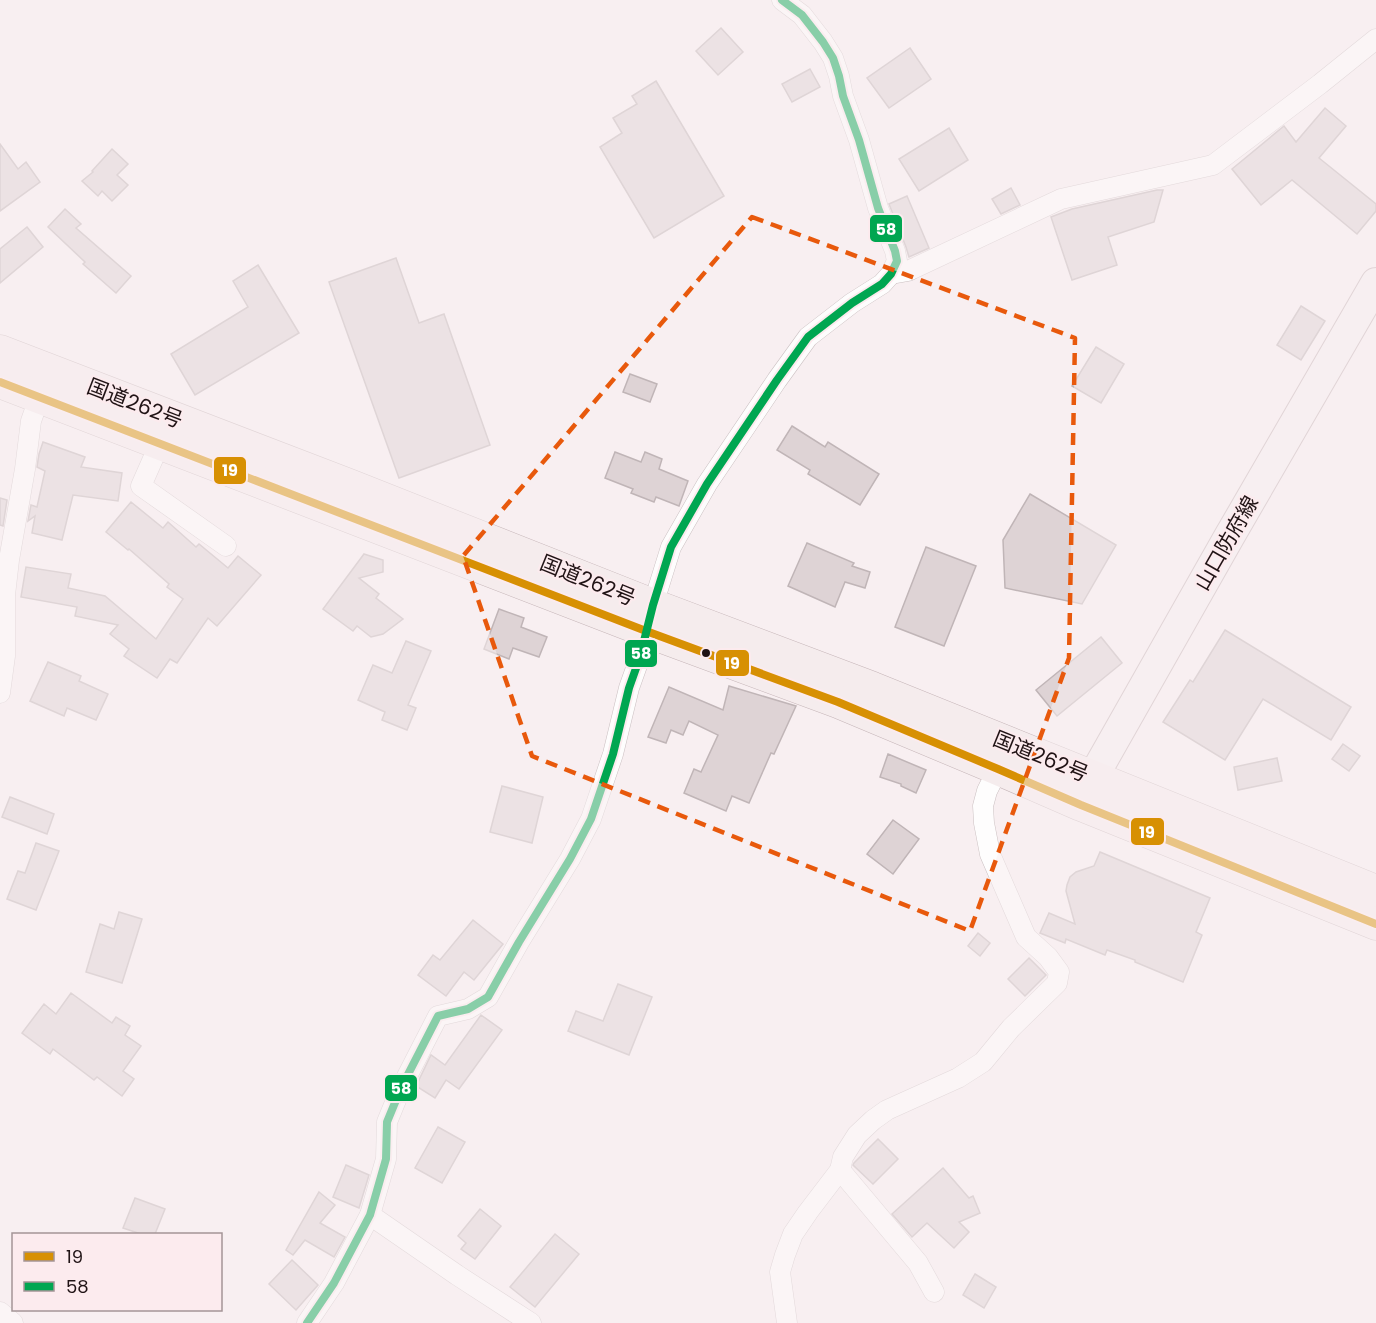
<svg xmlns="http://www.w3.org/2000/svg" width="1376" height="1323" font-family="Poppins,'Noto Sans JP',sans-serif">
	<rect width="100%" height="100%" fill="#f8eff1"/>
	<g fill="#ded3d5" stroke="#c0b5b7" stroke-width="1.5">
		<path d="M721 28 743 52 718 75 696 51Z"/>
		<path d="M910 48 931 79 889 108 867 78Z"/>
		<path d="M810 69 820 87 792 102 782 84Z"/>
		<path d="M656 81 724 196 654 238 600 147 622 133 613 118 637 104 632 96Z"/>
		<path d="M1325 108 1346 126 1319 158 1376 204V211L1357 234 1292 180 1261 205 1232 169 1284 126 1296 142Z"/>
		<path d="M949 128 968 160 919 191 899 159Z"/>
		<path d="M0 144 18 169 26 162 40 182 0 211Z"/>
		<path d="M112 149 128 164 117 175 128 185 112 201 102 191 98 196 82 181 93 172 92 171Z"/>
		<path d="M1011 188 1020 205 1001 214 992 199Z"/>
		<path d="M1157 190H1163L1154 222 1108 237 1117 265 1072 280 1051 217 1072 209Z"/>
		<path d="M907 196 929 248 909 257 906 247 889 204Z"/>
		<path d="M65 209 81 224 76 228 131 276 116 293 83 264 85 262 48 227Z"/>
		<path d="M27 227 43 247 0 283V249Z"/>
		<path d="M396 258 419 323 444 314 490 445 399 478 329 282Z"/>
		<path d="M258 265 299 333 195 395 171 354 248 307 233 281Z"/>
		<path d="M1301 306 1325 321 1301 360 1277 345Z"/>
		<path d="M1096 347 1124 364 1101 403 1072 386Z"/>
		<path d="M630 374 657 384 650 402 623 392Z"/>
		<path d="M792 426 825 447 828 442 879 474 860 505 808 474 810 470 777 450Z"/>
		<path d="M43 442 85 457 81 467 122 473 118 501 73 495 62 540 32 533 35 516 28 521 31 505 37 507 45 471 37 467 39 454Z"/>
		<path d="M615 452 641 462 645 452 662 459 659 469 688 481 679 506 656 497 654 502 631 493 633 489 605 478Z"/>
		<path d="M1030 494 1116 545 1082 604 1005 588 1003 540Z"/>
		<path d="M0 498 7 500 3 526 0 525Z"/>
		<path d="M131 502 163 528 168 522 196 547 199 544 228 568 238 556 261 575 217 626 208 618 177 663 170 659 157 678 124 656 129 649 110 634 118 625 75 616 77 607 21 597 26 567 71 574 68 588 105 596 156 639 183 599 167 587 169 584 129 549 128 550 106 532Z"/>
		<path d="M807 543 854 563 852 566 870 572 865 588 845 582 835 607 788 586Z"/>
		<path d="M926 547 976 566 944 646 895 627Z"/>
		<path d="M364 554 383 560V572L359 578 379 594 376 598 403 619 383 634 371 637 357 626 353 631 323 609Z"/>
		<path d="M499 609 524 618 521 627 547 637 539 657 513 648 509 659 484 649Z"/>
		<path d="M1225 630 1351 707 1331 740 1263 699 1225 760 1163 722 1190 680 1193 682Z"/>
		<path d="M1101 637 1122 663 1057 716 1036 690Z"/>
		<path d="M406 641 431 651 408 705 416 708 407 730 382 720 385 712 358 700 373 665 392 673Z"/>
		<path d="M48 662 81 676 79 681 108 694 96 720 67 708 64 716 30 701Z"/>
		<path d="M729 686 796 706 774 754 771 753 749 803 732 796 726 811 684 793 694 769 701 772 718 735 689 721 683 735 671 730 666 743 648 737 669 687 723 710Z"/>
		<path d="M1343 744 1360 756 1349 771 1332 759Z"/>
		<path d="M888 754 926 770 916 793 901 786V784L880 777Z"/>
		<path d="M1277 758 1282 781 1238 790 1234 767Z"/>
		<path d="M502 786 543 797 532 843 490 832Z"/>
		<path d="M10 797 54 814 47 834 2 817Z"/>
		<path d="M893 820 919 839 893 874 867 854Z"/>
		<path d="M36 843 59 851 36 910 7 899 18 871 25 873Z"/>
		<path d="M1100 852 1210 898 1196 932 1202 935 1183 982 1135 962V960L1107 950 1105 955 1066 939 1065 943 1040 933 1049 913 1075 924 1066 891 1067 885 1070 877 1076 872 1094 866Z"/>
		<path d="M119 912 142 919 122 983 86 972 100 924 114 929Z"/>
		<path d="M473 920 503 944 474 980 464 972 446 996 418 975 433 955 440 960Z"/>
		<path d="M978 933 990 943 980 956 968 946Z"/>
		<path d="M1029 958 1046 975 1025 996 1008 979Z"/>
		<path d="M618 984 652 997 629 1055 568 1031 576 1011 603 1021Z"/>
		<path d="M71 993 112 1023 116 1017 130 1026 125 1035 141 1046 123 1071 134 1079 122 1096 97 1077 94 1080 53 1049 50 1054 22 1033 44 1004 56 1014Z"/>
		<path d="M481 1015 502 1030 459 1089 446 1080 435 1098 416 1086 431 1055 445 1065Z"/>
		<path d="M438 1127 465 1142 442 1183 415 1168Z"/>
		<path d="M878 1139 898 1159 873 1184 853 1165 854 1163Z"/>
		<path d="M346 1165 369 1175 359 1208 333 1197Z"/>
		<path d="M943 1168 969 1198 973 1196 980 1213 959 1222 969 1232 954 1248 927 1223 912 1237 892 1214Z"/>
		<path d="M319 1192 335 1205 320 1223 345 1237 334 1257 305 1240 293 1255 286 1250Z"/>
		<path d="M135 1198 165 1209 155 1234H141L123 1228Z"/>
		<path d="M480 1209 501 1226 475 1259 461 1249 466 1243 458 1236Z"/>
		<path d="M555 1234 579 1254 535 1307 510 1287Z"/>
		<path d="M292 1260 318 1285 296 1310 269 1284Z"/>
		<path d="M975 1274 996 1287 984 1308 963 1295Z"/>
	</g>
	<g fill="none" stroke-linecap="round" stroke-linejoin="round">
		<defs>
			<g id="minor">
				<path d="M891 274 908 271 1061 199 1213 165 1320 84 1376 39"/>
				<path d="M160 443 141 486 226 546"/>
				<path d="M0 693 5 656V595L9 560 25 469 31 421 43 387"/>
				<path d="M840 1170 918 1263 934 1292"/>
				<path d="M370 1215 457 1275 531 1323"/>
				<path d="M0 1312 13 1323"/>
				<path d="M307 1323 334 1283 370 1215 386 1159 387 1122 401 1088 438 1016 468 1009 488 997 519 942 570 859 591 819 613 754 629 688 640 657 653 605 671 547 707 484 777 380 808 337 852 303 882 284 891 274 897 261 895 251 878 208 859 140 843 96 839 76 833 58 823 42 802 15 782 0"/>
				<path d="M787 1323 780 1272 785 1255 793 1234 808 1212 840 1170 843 1157 857 1135 873 1120 887 1110 958 1078 983 1062 1011 1028 1057 983 1059 972 1048 957 1026 937 990 854 984 823 983 806 987 791 998 769"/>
			</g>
			<path id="primary" d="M1083 800 1093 777 1229 537 1376 283"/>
			<g id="trunk">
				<path d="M0 351 349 485 653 605 873 688 1376 891"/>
				<path d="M0 382 646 631 838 702 998 769 1081 805 1376 924"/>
			</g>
		</defs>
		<use href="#minor" stroke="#cbc0c2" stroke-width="21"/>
		<use href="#primary" stroke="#c5b5b8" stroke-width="32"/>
		<use href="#trunk" stroke="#c5b5b8" stroke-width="33"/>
		<use href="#minor" stroke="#fefdfd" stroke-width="20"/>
		<use href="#primary" stroke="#f7f0f1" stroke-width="30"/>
		<use href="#trunk" stroke="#f5eced" stroke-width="32"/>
		<defs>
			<path id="bus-1" d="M0 382 646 631 838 702 998 769 1081 805 1376 924"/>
			<path id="bus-2" d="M307 1323 334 1283 370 1215 386 1159 387 1122 401 1088 438 1016 468 1009 488 997 519 942 570 859 591 819 613 754 629 688 640 657 653 605 671 547 707 484 777 380 808 337 852 303 882 284 891 274 897 261 895 251 878 208 859 140 843 96 839 76 833 58 823 42 802 15 782 0"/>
		</defs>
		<use href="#bus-1" stroke="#fcebee" stroke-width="12"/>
		<use href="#bus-2" stroke="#fcebee" stroke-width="12"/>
		<use href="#bus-1" stroke="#d79003" stroke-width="8"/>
		<use href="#bus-2" stroke="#00a651" stroke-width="8"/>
	</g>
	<path d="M0 0H1376V1323H0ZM752 217 1075 338 1069 658 970 931 532 756 463 556Z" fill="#f8eff1" fill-opacity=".55" fill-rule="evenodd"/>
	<path fill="none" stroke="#e8590c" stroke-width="4.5" stroke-dasharray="12 8" stroke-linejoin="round" d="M752 217 1075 338 1069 658 970 931 532 756 463 556Z"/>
	<circle fill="#201315" stroke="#fcebee" stroke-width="2" cx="706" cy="653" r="5"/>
	<g text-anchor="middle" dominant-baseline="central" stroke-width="4.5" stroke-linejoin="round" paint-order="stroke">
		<g font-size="21" fill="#201315" stroke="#fcebee">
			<text transform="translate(135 403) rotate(21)">国道262号</text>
			<text transform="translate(1226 543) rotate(-60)">山口防府線</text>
			<text transform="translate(588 580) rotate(22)">国道262号</text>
			<text transform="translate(1041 756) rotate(22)">国道262号</text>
		</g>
	</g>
	<g stroke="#fcebee" stroke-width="2">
		<rect x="869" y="214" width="34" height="29" rx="6" fill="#00a651"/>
		<rect x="213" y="456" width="34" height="29" rx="6" fill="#d79003"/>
		<rect x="624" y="639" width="34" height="29" rx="6" fill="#00a651"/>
		<rect x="715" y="649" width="35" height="28" rx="6" fill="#d79003"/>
		<rect x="1130" y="817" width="35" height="29" rx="6" fill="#d79003"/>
		<rect x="384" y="1074" width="34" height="28" rx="6" fill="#00a651"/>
	</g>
	<g font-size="16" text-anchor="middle" font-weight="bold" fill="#fff">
		<text x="886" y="235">58</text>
		<text x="230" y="476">19</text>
		<text x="641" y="659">58</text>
		<text x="732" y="669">19</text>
		<text x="1147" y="838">19</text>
		<text x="401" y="1094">58</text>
	</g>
	<rect x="12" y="1233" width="210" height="78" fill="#fcebee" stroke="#a49597" stroke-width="1.5"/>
	<rect x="24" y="1252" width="30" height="9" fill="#d79003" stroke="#a49597" stroke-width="1.5"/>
	<text x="66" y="1263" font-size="18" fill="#201315">19</text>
	<rect x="24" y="1282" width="30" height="9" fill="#00a651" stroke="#a49597" stroke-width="1.5"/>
	<text x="66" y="1293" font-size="18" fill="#201315">58</text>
</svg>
